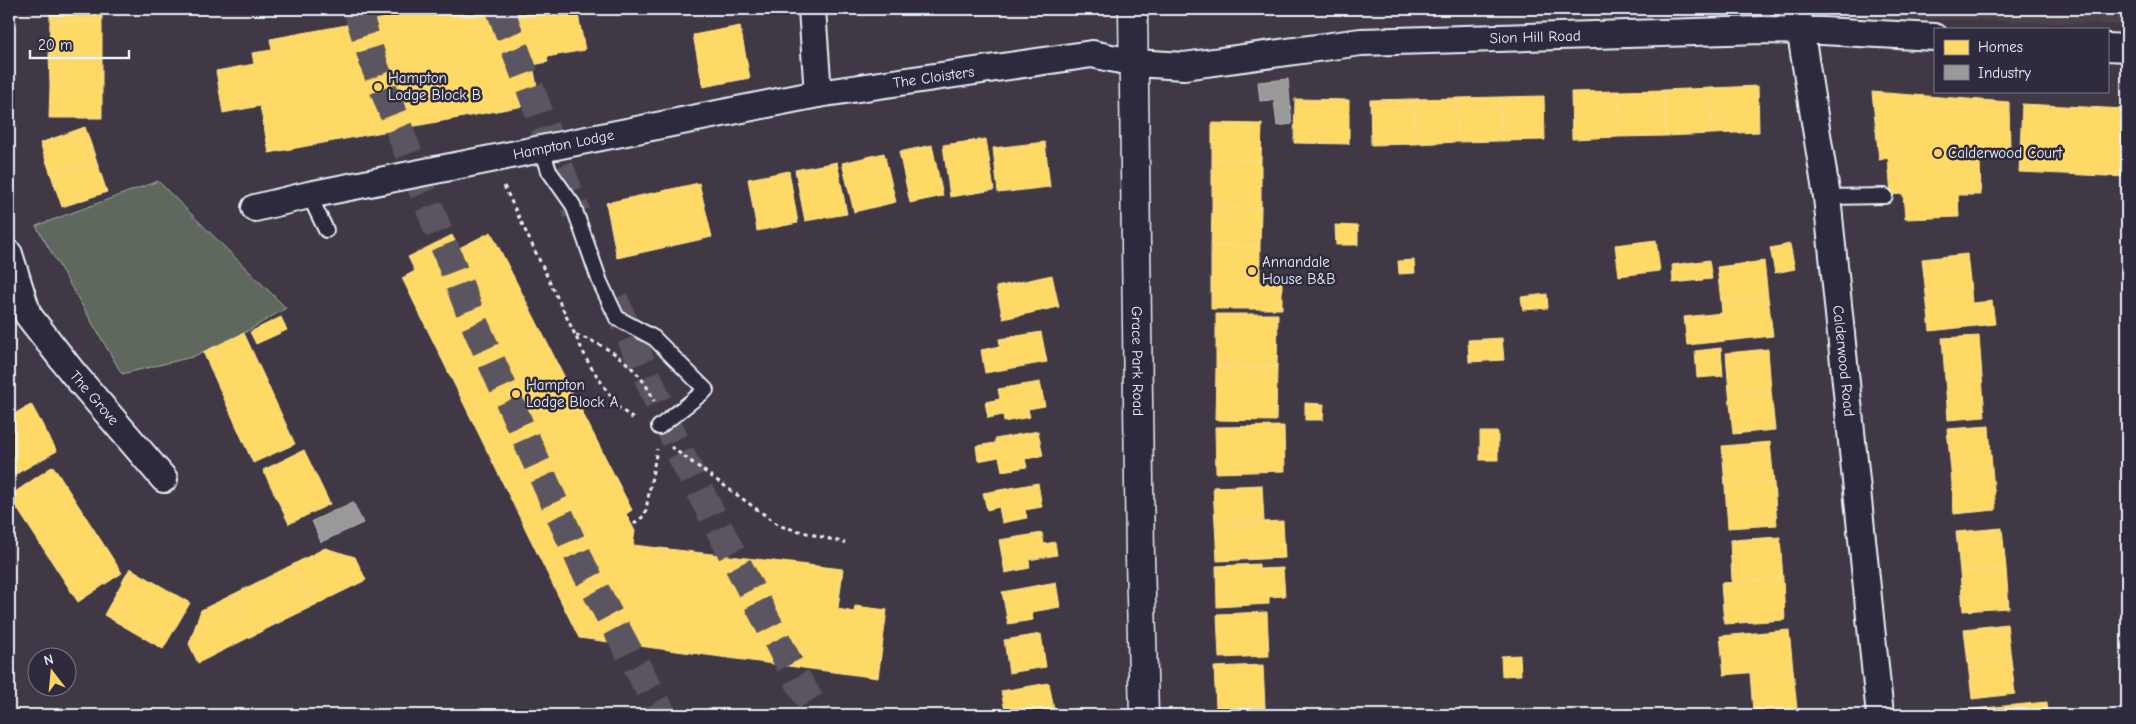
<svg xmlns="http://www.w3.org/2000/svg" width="2136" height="724" font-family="'Comic Neue',sans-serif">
	<rect width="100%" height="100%" fill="#413845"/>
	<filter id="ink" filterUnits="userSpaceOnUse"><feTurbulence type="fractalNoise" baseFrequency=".02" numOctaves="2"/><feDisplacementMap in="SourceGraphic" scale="10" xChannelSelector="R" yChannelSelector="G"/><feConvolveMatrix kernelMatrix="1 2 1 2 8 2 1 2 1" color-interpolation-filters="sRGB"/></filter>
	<g filter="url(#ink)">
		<path fill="#4d424a" d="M1804 9H2127V25L1803 15Z"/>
		<path fill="#5e675b" stroke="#a3acaa" d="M158 181 286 308 244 333 192 357 122 374 36 226Z"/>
		<g fill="#ffd966" stroke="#f8e092">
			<rect x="50" y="9" width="52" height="12"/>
			<path d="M433 9H541L542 15 577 9 585 50 547 57 548 62 533 65 540 103 269 153 260 106 223 113 216 71 254 64 252 53 272 50 270 39Z"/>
			<path d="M682 9H708L682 11Z"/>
			<path d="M50 21H102V54L49 53Z"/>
			<path d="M740 26 750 78 703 87 693 35Z"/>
			<path d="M49 53 102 54V85L50 86Z"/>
			<path d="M102 85V118H49L50 86Z"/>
			<path d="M1758 86 1759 132 1712 134 1711 88Z"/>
			<path d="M1711 88 1712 134 1666 136 1664 90Z"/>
			<path d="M1664 90 1666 136 1619 137 1618 91Z"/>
			<path d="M1618 91 1619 137 1572 139 1571 92Z"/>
			<path d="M1872 92 2009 102 2010 149 1980 159 1981 195H1958L1959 217 1905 219 1903 194 1891 195 1888 158 1879 160Z"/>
			<path d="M1544 96 1545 140 1501 141 1500 97Z"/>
			<path d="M1500 97 1501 141 1458 142 1457 98Z"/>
			<path d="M1457 98 1458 142 1415 144 1414 99Z"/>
			<path d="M1295 99 1349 100V144L1294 143Z"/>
			<path d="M1414 99 1415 144 1371 145 1370 100Z"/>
			<path d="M2022 104 2127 109V177L2019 172Z"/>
			<path d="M1212 123 1262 124 1261 161H1212Z"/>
			<path d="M85 127 96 159 51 175 40 143Z"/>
			<path d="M986 139 994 190 950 197 943 145Z"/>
			<path d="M1045 142 1050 187 998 193 993 148Z"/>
			<path d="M932 145 943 196 910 203 899 152Z"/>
			<path d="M884 153 896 202 854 212 842 163Z"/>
			<path d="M96 159 107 192 62 207 51 175Z"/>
			<path d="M1212 161H1261V209L1212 208Z"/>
			<path d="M837 162 847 214 805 221 795 170Z"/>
			<path d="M789 171 798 223 757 231 748 179Z"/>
			<path d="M699 183 712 237 617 258 606 203Z"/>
			<path d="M1212 208 1261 209 1260 246H1211Z"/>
			<path d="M1335 225 1358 226V245H1336Z"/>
			<path d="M491 232 632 510 626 514 635 531 633 545 843 569 838 609 854 612 855 606 887 610 878 678 579 638 402 278 415 271 408 257 452 235 459 248Z"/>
			<path d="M1656 240 1660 271 1619 276 1615 245Z"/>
			<path d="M1790 244 1795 269 1775 273 1770 248Z"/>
			<path d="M1211 246H1260V282H1282V309H1211Z"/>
			<path d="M1967 254 1971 290 1926 295 1922 259Z"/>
			<path d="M1414 260 1415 273 1399 274 1398 261Z"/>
			<path d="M1709 260 1712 279 1673 283 1672 265Z"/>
			<path d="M1764 261 1768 297 1721 302 1717 267Z"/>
			<path d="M1052 275 1059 307 1003 319 996 287Z"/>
			<path d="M1971 290 1972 303 1992 301 1995 324 1930 331 1926 295Z"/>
			<path d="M1547 294 1548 308 1523 310 1521 297Z"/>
			<path d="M1768 297 1773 336 1687 345 1684 317 1722 313 1721 302Z"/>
			<path d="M1216 314H1278L1277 367H1216Z"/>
			<path d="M281 317 287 330 256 344 250 332Z"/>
			<path d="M1041 332 1047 362 985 373 981 350 1000 346 999 339Z"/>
			<path d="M244 333 295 444 253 463 203 352Z"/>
			<path d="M1979 336 1982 377 1945 379 1942 338Z"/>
			<path d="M1502 338 1504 360 1469 362 1468 340Z"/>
			<path d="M1721 348 1723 376 1697 378 1695 351Z"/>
			<path d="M1768 349 1771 390 1729 393 1726 353Z"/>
			<path d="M1216 367H1277L1276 421 1215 420Z"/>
			<path d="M1982 377 1985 417 1948 420 1945 379Z"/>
			<path d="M1040 382 1045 406 1028 409 1030 417 1004 422 1003 415 988 418 985 402 1000 399 998 389Z"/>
			<path d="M1771 390 1775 430 1733 434 1729 393Z"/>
			<path d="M1305 403 1324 404 1323 420H1305Z"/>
			<path d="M31 404 57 451 9 478V417Z"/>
			<path d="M1284 426 1285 471 1216 473 1215 427Z"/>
			<path d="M1989 426 1992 468 1951 471 1947 429Z"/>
			<path d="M1038 431 1043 456 1025 459 1027 467 1002 471 999 457 978 461 976 446 995 443V439Z"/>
			<rect x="1480" y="432" width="18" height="28"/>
			<path d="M1770 442 1774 483 1725 487 1722 446Z"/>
			<path d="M304 450 330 504 289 524 263 470Z"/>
			<path d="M53 466 122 573 78 602 9 496Z"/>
			<path d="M1992 468 1996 510 1954 514 1951 471Z"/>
			<path d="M1038 483 1042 507 1025 510 1027 518 1002 523 999 507 987 510 983 493Z"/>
			<path d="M1774 483 1777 525 1728 528 1725 487Z"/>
			<path d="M1262 485 1264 521 1215 524 1213 487Z"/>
			<path d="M1283 521 1285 558 1217 561 1215 524Z"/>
			<path d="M2002 528 2006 568 1960 572 1956 532Z"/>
			<path d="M1042 533 1044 544 1055 542 1057 555 1029 560 1030 568 1005 573 999 540Z"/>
			<path d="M1780 537 1783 579 1732 582 1730 540Z"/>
			<path d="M325 548 355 557 366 580 311 607 290 566Z"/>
			<path d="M1259 564V569L1283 568 1285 596 1269 597V604L1217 607 1216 566Z"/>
			<path d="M290 566 311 607 254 635 234 594Z"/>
			<path d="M130 568 190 603 163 649 104 615Z"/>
			<path d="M2006 568 2009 608 1963 611 1960 572Z"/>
			<path d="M1783 579 1785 620 1724 624 1721 583Z"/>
			<path d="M1056 582 1060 607 1032 612 1033 620 1008 624 1002 592Z"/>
			<path d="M234 594 254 635 198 663 189 644 201 610Z"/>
			<path d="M1267 612 1269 656 1219 658 1217 614Z"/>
			<path d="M2007 624 2011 659 1968 664 1964 629Z"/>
			<path d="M1789 630 1793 669 1724 675 1720 636Z"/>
			<path d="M1041 634 1046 667 1009 673 1004 640Z"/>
			<path d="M1520 655 1521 675 1502 676 1501 656Z"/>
			<path d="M2011 659 2015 694 1972 699 1968 664Z"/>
			<path d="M1263 665 1265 706 1216 708 1214 667Z"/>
			<path d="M1793 669 1797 709 1753 712 1750 673Z"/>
			<path d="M1049 683 1055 715H1006L1001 691Z"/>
			<path d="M2047 702 2048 715H1963L1962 710Z"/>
			<path d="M1265 706V715H1216V708Z"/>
		</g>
		<g fill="#999" stroke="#b1b3b6">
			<path d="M1288 79 1292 124 1277 126 1274 100 1260 101 1258 82Z"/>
			<path d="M353 502 363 523 321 542 312 521Z"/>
		</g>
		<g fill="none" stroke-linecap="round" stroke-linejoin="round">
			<g stroke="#5a5460" stroke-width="28" stroke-dasharray="28 14" stroke-linecap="butt">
				<path d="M357 9 375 67 473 320 583 567 663 715"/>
				<path d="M500 9 577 213"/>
				<path d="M614 299 683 459 796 677 819 715"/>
			</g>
			<defs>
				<g id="service">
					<path d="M542 149 549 171 573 205 600 282 617 318 654 338 706 390 659 427"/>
					<path d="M309 195 326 230"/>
					<path d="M1827 197 1885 196"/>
				</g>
				<g id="minor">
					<path id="s1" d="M812 9 818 94 1092 54 1135 63 1184 66 1361 42 1762 30 1822 31 1935 37"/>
					<path id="s2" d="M1797 9 1827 197 1880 715"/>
					<path d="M2107 47 2127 48"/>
					<path id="s3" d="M255 208 309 195 818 94"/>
					<path id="s4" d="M9 254 28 315 73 373 164 479"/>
				</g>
				<g id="tertiary">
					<path id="s5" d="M1133 9 1140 558 1144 715"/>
				</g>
			</defs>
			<use href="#service" stroke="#e8f1f8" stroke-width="18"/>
			<use href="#minor" stroke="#e8f1f8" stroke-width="30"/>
			<use href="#tertiary" stroke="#e8f1f8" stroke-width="31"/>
			<g stroke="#e8f1f8" stroke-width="3" stroke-dasharray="4 4" stroke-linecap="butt">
				<path d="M504 186 589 364 618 407 636 421"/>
				<path d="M576 335C608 345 641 368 654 401"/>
				<path d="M671 447 780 526 845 543"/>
				<path d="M634 524 645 515 657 449"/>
			</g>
			<use href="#service" stroke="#2f2a3d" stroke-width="14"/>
			<use href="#minor" stroke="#2f2a3d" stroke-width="26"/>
			<use href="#tertiary" stroke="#2f2a3d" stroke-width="28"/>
		</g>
	</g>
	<g fill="#ffd166" stroke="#2f2a3d" stroke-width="2">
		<circle cx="378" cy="87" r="5"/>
		<circle cx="1938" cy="153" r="5"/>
		<circle cx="1252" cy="271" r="5"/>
		<circle cx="516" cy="394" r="5"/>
	</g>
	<g text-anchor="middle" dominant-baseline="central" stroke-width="5" stroke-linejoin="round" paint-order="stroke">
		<g font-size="15" fill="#e8f1f8" stroke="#2f2a3d">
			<text stroke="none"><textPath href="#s1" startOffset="808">Sion Hill Road</textPath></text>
			<text stroke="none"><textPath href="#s1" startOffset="202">The Cloisters</textPath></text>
			<text stroke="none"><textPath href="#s3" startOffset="315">Hampton Lodge</textPath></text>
			<text stroke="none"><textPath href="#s2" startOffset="355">Calderwood Road</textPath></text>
			<text stroke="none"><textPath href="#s5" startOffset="352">Grace Park Road</textPath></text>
			<text stroke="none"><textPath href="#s4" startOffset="170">The Grove</textPath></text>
		</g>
		<g font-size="15" fill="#e8f1f8" stroke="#2f2a3d" text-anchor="start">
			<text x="388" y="78">Hampton<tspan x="388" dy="17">Lodge Block B</tspan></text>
			<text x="1948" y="153">Calderwood Court</text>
			<text x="1262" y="262">Annandale<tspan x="1262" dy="17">House B&amp;B</tspan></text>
			<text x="526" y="385">Hampton<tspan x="526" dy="17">Lodge Block A</tspan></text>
		</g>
	</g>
	<rect width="2136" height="724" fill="none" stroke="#2f2a3d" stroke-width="30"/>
	<rect x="15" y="15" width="2106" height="694" fill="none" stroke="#e8f1f8" stroke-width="2" filter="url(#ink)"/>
	<rect x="1934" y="28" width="175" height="65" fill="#2f2a3d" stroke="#797a88"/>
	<rect x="1944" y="40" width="25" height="15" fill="#ffd966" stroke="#797a88"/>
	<text x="1978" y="52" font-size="15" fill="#e8f1f8">Homes</text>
	<rect x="1944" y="65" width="25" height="15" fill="#999999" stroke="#797a88"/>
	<text x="1978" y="78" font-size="15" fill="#e8f1f8">Industry</text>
	<g transform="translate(52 672) rotate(344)"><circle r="24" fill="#2f2a3d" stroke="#797a88"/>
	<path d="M0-4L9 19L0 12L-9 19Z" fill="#ffd166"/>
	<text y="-8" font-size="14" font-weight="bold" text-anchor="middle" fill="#e8f1f8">N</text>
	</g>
	<path d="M30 50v8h99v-8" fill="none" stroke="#e8f1f8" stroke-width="2.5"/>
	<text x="38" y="50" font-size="15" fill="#e8f1f8" stroke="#2f2a3d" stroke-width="4" paint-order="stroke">20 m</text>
</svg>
